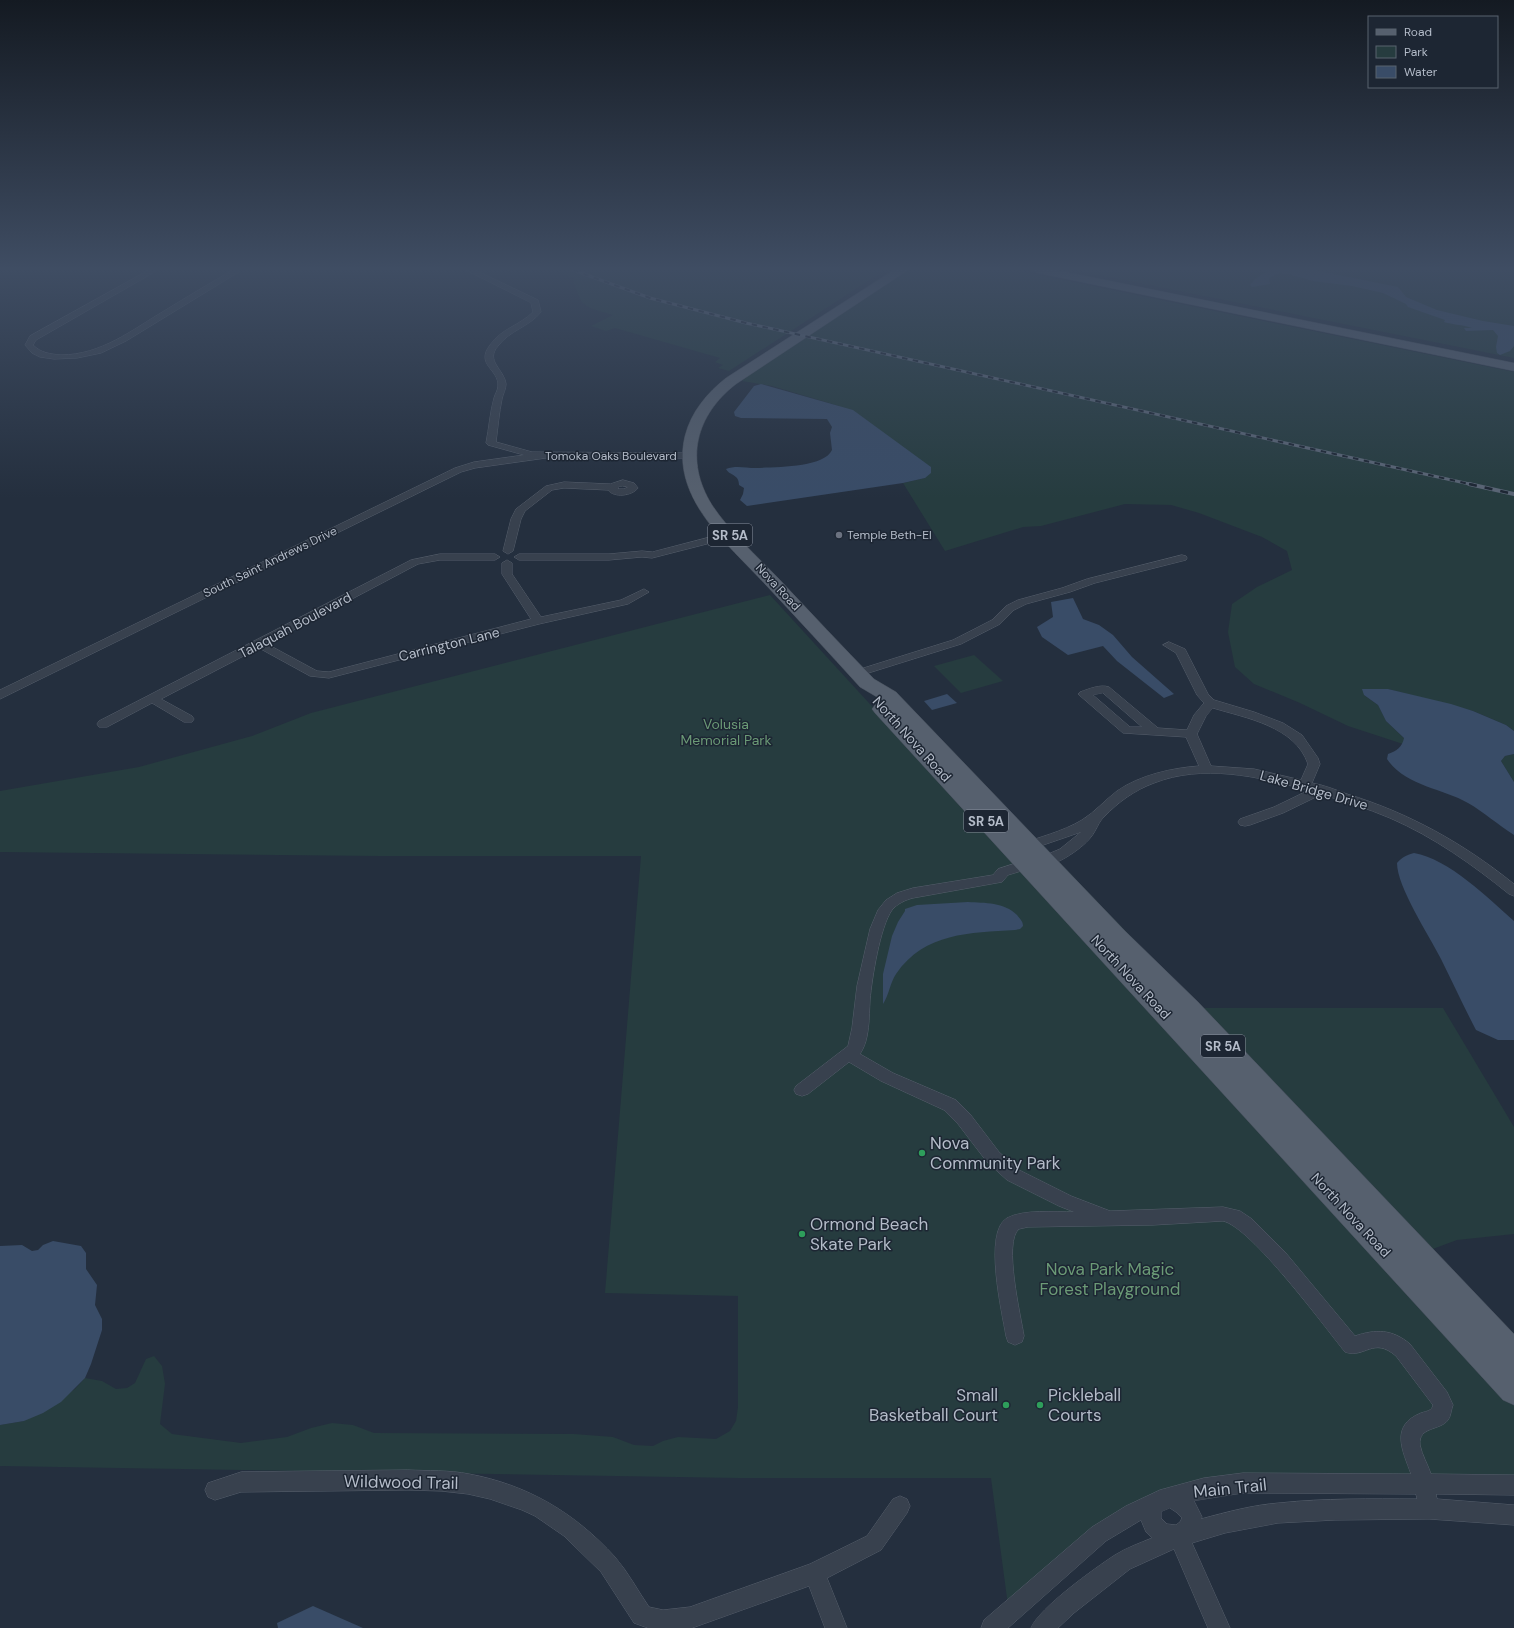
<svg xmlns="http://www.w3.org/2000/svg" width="1514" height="1628" font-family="'DM Sans',sans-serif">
	<rect width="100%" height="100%" fill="#242f3e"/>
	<g fill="#263c3f">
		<path d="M554 270H885L729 371 718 368 723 365 715 362 720 358 615 328 606 331 591 326 613 315C584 306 581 309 573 278Z"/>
		<path d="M906 270H1013L1514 372V731L1506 725 1473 711 1388 689 1364 695 1378 705 1386 721 1404 738 1403 744 1348 726 1300 703 1254 684 1235 667 1228 632 1232 604 1257 587 1292 570 1287 551 1262 537 1199 513 1171 505 1125 504 1041 526 1023 527 945 551 903 483 925 478 839 406 772 386 742 381 761 364Z"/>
		<path d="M1074 270H1514V358Z"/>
		<path d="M770 595 978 822 1034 836 1200 1008H1443L1514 1127V1234L1457 1240 1430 1250 1514 1338V1486L1301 1483 1162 1499 1009 1613 991 1478H738L0 1466V1425L24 1421 75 1389 85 1378 102 1381 116 1389 127 1388 135 1383 146 1359 154 1356 162 1366 165 1384 160 1424 172 1434 241 1443 287 1437 311 1428 332 1423 353 1425 374 1433 574 1434 613 1437 634 1445 653 1446 663 1441 678 1437 716 1439 730 1431 736 1421 738 1407V1296L605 1293 641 856H378L0 852V791L139 767 252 736 311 713Z"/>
		<path d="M974 655 1003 681 961 693 934 666Z"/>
		<path d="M1514 754V782L1501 761 1505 756Z"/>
	</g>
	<g fill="#394c67">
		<path d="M1262 270H1314L1398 287 1406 297 1437 310 1483 321 1514 326V346L1510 351 1500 355 1497 353 1496 347 1498 336 1493 330 1466 331 1464 328H1472C1464 325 1449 324 1444 322L1445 320 1408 307 1406 304 1383 293 1352 286 1313 281 1288 274 1279 273 1269 278 1270 284 1252 287 1250 285 1255 279 1266 272Z"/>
		<path d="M761 384 853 410 931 467V473L925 478 903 483 747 506 740 500 743 494 744 488 739 485C739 474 730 476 726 469 736 465 745 468 756 468 774 467 824 468 832 450L830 433 832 427 827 419 741 418 735 416 734 412 754 386Z"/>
		<path d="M1073 598 1083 619 1099 625 1113 635 1132 657 1174 694 1164 698 1117 661 1103 646 1068 655 1042 637 1037 627 1053 617 1051 602Z"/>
		<path d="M1362 689H1388L1451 704 1473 711 1506 725 1514 731V754L1505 756 1501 761 1514 782V835C1498 825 1484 812 1468 803 1442 788 1405 786 1387 759L1388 754C1397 751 1402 747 1404 738L1386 721 1378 705 1364 695Z"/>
		<path d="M947 694 957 703 932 710 924 701Z"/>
		<path d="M1414 853C1449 859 1488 898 1514 921V1040H1498L1476 1030C1464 1007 1453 983 1441 959 1429 935 1397 887 1397 863 1402 857 1407 855 1414 853Z"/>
		<path d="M968 902C985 903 1004 902 1017 915 1020 919 1023 921 1023 926L1020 929 1015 930C970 933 925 932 896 974 890 983 889 995 883 1004V974L892 936 898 922 905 911V909L917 905Z"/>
		<path d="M53 1241 81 1246 86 1253V1269L97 1285 95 1305 102 1319V1330L91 1364 85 1378 61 1402 43 1413 24 1421 0 1425V1246L22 1245 32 1251 38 1250 43 1245Z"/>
		<path d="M313 1606 363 1628H278L277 1623Z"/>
	</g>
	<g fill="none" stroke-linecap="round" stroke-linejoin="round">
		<defs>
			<g id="street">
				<path d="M149 270H158L36 340 33 345C41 353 50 354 61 355 101 355 132 330 164 311 187 297 210 283 233 270H242L126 341 101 353 77 358 54 359 40 357 32 353 25 345 30 336Z"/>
				<path d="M466 270H475L538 300 541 312C529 327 510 330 498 346 485 361 504 369 506 384 506 389 503 394 502 399 499 413 498 427 496 442L532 452 690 453 693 454 695 456 693 458H546L475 468 461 472 0 699V690L455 468 474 462 524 455 488 445 486 443C489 428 490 412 494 398 495 394 498 390 498 386 499 369 475 365 490 345 502 328 519 326 533 312L531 303Z"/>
				<path d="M623 480 634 483 638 488C632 496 614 498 608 490L564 488 552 490 525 511 521 519 513 551 508 554 503 551 511 519 516 509 546 486 564 482 610 484ZM623 486 628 487 624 489H618V487Z"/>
				<path d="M730 532 735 535 734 537 652 558 642 557 609 560H519L514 557 519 554H609L642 551 652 552Z"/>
				<path d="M440 554H495L500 557 495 560H440L418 564 267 644 317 671 329 672 531 619 502 574V563L507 560 512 563V574L541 617 621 600 644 589 649 592 628 604 539 624 329 678 310 676 259 648 161 699 192 716 194 719 192 722H184L152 703 107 727H99L97 724 99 721 411 560Z"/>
				<path d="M1182 555 1186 556 1187 558 1186 560 1095 583 1070 592 1026 604 1014 610 1000 624 961 644 862 675H854L852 673 854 671 953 640 992 620 1006 606 1018 600 1062 588 1087 579Z"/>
				<path d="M1169 642 1185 649 1208 694 1214 700 1254 712 1283 723 1302 735 1318 758 1320 764 1312 783C1324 785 1336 790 1347 794 1409 813 1463 843 1514 884V896L1509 894C1473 865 1434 837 1390 818 1367 808 1342 801 1318 793L1316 797 1283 813 1250 825 1245 826 1240 825 1238 822 1240 819 1274 807 1305 792 1306 790C1258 776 1202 764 1154 783 1135 790 1118 802 1104 817 1099 821 1096 831 1091 837 1082 849 1050 871 1034 866L1032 863 1034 860 1060 849 1081 832 1023 852 1018 851 1016 848 1018 845C1039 837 1062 832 1082 820 1095 812 1105 800 1117 791 1140 775 1172 768 1199 766L1186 737 1123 733 1078 694 1080 692C1089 689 1100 684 1109 687L1158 728 1187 730 1194 715 1204 703 1197 695 1176 653 1163 645ZM1103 693 1142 727H1130L1093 695ZM1213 708C1246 718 1295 726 1308 764L1301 780 1254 769 1211 766 1197 734 1206 716Z"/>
				<path d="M1026 860 1031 862 1033 865 1031 868 1008 875 1002 882 913 898C905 900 897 904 892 910 880 927 872 978 870 1000 869 1016 870 1040 860 1054L893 1073 956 1100 970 1114 999 1152 1019 1170 1071 1196 1110 1211 1223 1207 1240 1211 1252 1219 1285 1252 1355 1336C1376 1329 1392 1329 1410 1344L1447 1392 1453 1405C1451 1410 1451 1416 1448 1420 1440 1431 1418 1426 1420 1445 1422 1455 1428 1465 1431 1474L1514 1475V1495L1436 1494 1437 1499 1514 1505V1525L1429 1519 1335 1520 1278 1523 1225 1533 1192 1543 1230 1628H1208L1174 1549 1130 1569 1074 1613 1058 1628H1031C1039 1608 1095 1568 1115 1555 1126 1548 1140 1543 1152 1538L1146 1532 1141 1520 1106 1541 1008 1628H981L984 1620 1092 1527 1126 1506 1160 1490 1204 1478 1243 1473 1411 1474C1403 1451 1389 1426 1421 1413 1427 1411 1432 1411 1433 1405L1396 1356C1373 1336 1365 1359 1345 1352 1324 1326 1251 1227 1223 1221L1153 1225 1028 1227 1019 1229C1003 1241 1021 1317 1024 1336L1022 1342 1015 1345 1008 1342 1006 1336C1002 1312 983 1232 1007 1218 1024 1209 1055 1212 1074 1212L1059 1206 1007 1180 987 1162 958 1124 944 1110 881 1081 849 1062 808 1094 802 1096 796 1094 794 1090 796 1086 848 1046 852 1028 857 986 870 929 878 910 886 900 897 893 913 888 993 875 998 869ZM1243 1493 1416 1494 1417 1499C1371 1499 1325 1498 1279 1503 1253 1505 1227 1512 1201 1519L1202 1517 1194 1501ZM1170 1508 1176 1512 1182 1518 1180 1522 1176 1525 1167 1524 1161 1518V1512Z"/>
				<path d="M408 1470C428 1471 449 1470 469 1474 528 1485 575 1513 615 1557 628 1572 638 1591 649 1607L663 1610 690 1607 810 1564 867 1536 893 1499 900 1496 907 1499 910 1506 907 1513 881 1550 827 1578 847 1628H825L809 1586 692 1628H648L634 1623 601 1572 564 1536 535 1516 522 1510 490 1499 468 1494 441 1491 408 1490 241 1492 215 1500 208 1497 205 1490 208 1483 241 1472Z"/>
			</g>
			<g id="primary">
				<path d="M894 270H908L736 384C696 415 684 460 712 505 730 532 757 556 779 579 811 613 842 646 874 679L896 692 1125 931 1198 1002 1514 1334V1405L1503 1400 875 713 872 709 875 705 882 703 886 704 882 700 860 687C829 653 797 618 765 584 728 544 670 498 685 436 691 412 707 393 726 378Z"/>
				<path d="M1032 270H1056L1514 363V371L1038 273Z"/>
			</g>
		</defs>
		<use href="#street" stroke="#565f6c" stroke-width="1"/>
		<use href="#primary" stroke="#414a57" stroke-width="1"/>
		<use href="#street" fill="#38414e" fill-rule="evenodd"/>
		<use href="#primary" fill="#56606e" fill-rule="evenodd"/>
		<defs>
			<path id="rail-far1" d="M573 270 650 298 746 323 1474 485"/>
			<path id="rail" d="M1469 484 1514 494"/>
		</defs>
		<use href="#rail-far1" stroke="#5a6575" stroke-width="3"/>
		<use href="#rail" stroke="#5a6575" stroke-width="4"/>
		<use href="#rail-far1" stroke="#1d2633" stroke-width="2" stroke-dasharray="5.5" stroke-linecap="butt"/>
		<use href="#rail" stroke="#1d2633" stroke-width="2.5" stroke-dasharray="8" stroke-linecap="butt"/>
	</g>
	<linearGradient id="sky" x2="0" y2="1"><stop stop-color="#141a22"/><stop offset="0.54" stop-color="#3f4d63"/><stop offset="1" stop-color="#3f4d63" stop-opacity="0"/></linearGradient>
	<rect width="1514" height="498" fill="url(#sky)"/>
	<circle fill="#6b7280" stroke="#1d2633" stroke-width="1.5" cx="839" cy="535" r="4"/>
	<g fill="#2e9e5b" stroke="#1d2633" stroke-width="1.5">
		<circle cx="922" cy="1153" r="4"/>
		<circle cx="802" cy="1234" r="4"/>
		<circle cx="1006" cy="1405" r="4"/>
		<circle cx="1040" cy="1405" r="4"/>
	</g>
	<g text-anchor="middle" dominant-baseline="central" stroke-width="3" stroke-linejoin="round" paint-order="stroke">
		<g font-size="12" fill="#b4bcc9" stroke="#1d2633">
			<text x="611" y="456">Tomoka Oaks Boulevard</text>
			<text transform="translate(270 562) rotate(-26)">South Saint Andrews Drive</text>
			<text transform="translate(778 587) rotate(47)">Nova Road</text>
		</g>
		<g font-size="12" fill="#b4bcc9" stroke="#1d2633" text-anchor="start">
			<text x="847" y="535">Temple Beth-El</text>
		</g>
		<g fill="#1d2633" stroke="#878f9c" stroke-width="1">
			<rect x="708" y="524" width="44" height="22" rx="3"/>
			<rect x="964" y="810" width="44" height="22" rx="3"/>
			<rect x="1201" y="1035" width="44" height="22" rx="3"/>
		</g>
		<g font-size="13" font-weight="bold" fill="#b4bcc9">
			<text x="730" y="535">SR 5A</text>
			<text x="986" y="821">SR 5A</text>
			<text x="1223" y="1046">SR 5A</text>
		</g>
		<g font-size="14" fill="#b4bcc9" stroke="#1d2633">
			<text transform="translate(295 625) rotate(-28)">Talaquah Boulevard</text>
			<text transform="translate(449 644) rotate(-14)">Carrington Lane</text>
			<text transform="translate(912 739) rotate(48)">North Nova Road</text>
			<text transform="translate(1314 790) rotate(16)">Lake Bridge Drive</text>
			<text transform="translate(1131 977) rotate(47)">North Nova Road</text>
			<text transform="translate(1351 1215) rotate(47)">North Nova Road</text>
		</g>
		<g font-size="14" fill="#6b9a76" stroke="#1d2633">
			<text x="726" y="724">Volusia<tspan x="726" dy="16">Memorial Park</tspan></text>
		</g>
		<g font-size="17" fill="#b4bcc9" stroke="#1d2633" text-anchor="start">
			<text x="930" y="1143">Nova<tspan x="930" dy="20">Community Park</tspan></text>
			<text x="810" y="1224">Ormond Beach<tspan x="810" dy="20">Skate Park</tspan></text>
			<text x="998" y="1395" text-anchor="end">Small<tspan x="998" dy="20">Basketball Court</tspan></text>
			<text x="1048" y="1395">Pickleball<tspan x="1048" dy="20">Courts</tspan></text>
		</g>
		<g font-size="17" fill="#6b9a76" stroke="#1d2633">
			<text x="1110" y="1269">Nova Park Magic<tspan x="1110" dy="20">Forest Playground</tspan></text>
		</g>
		<g font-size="17" fill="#b4bcc9" stroke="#1d2633">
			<text transform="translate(401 1482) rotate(1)">Wildwood Trail</text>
			<text transform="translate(1230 1488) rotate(-6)">Main Trail</text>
		</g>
	</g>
	<rect x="1368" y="16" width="130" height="72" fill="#1d2633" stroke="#59626f"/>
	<rect x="1376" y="29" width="20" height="6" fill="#56606e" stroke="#59626f"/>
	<text x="1404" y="36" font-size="12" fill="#b4bcc9">Road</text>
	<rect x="1376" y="46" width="20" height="12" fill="#263c3f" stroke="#59626f"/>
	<text x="1404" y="56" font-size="12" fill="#b4bcc9">Park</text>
	<rect x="1376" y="66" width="20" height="12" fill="#394c67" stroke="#59626f"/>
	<text x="1404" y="76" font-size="12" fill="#b4bcc9">Water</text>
</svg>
